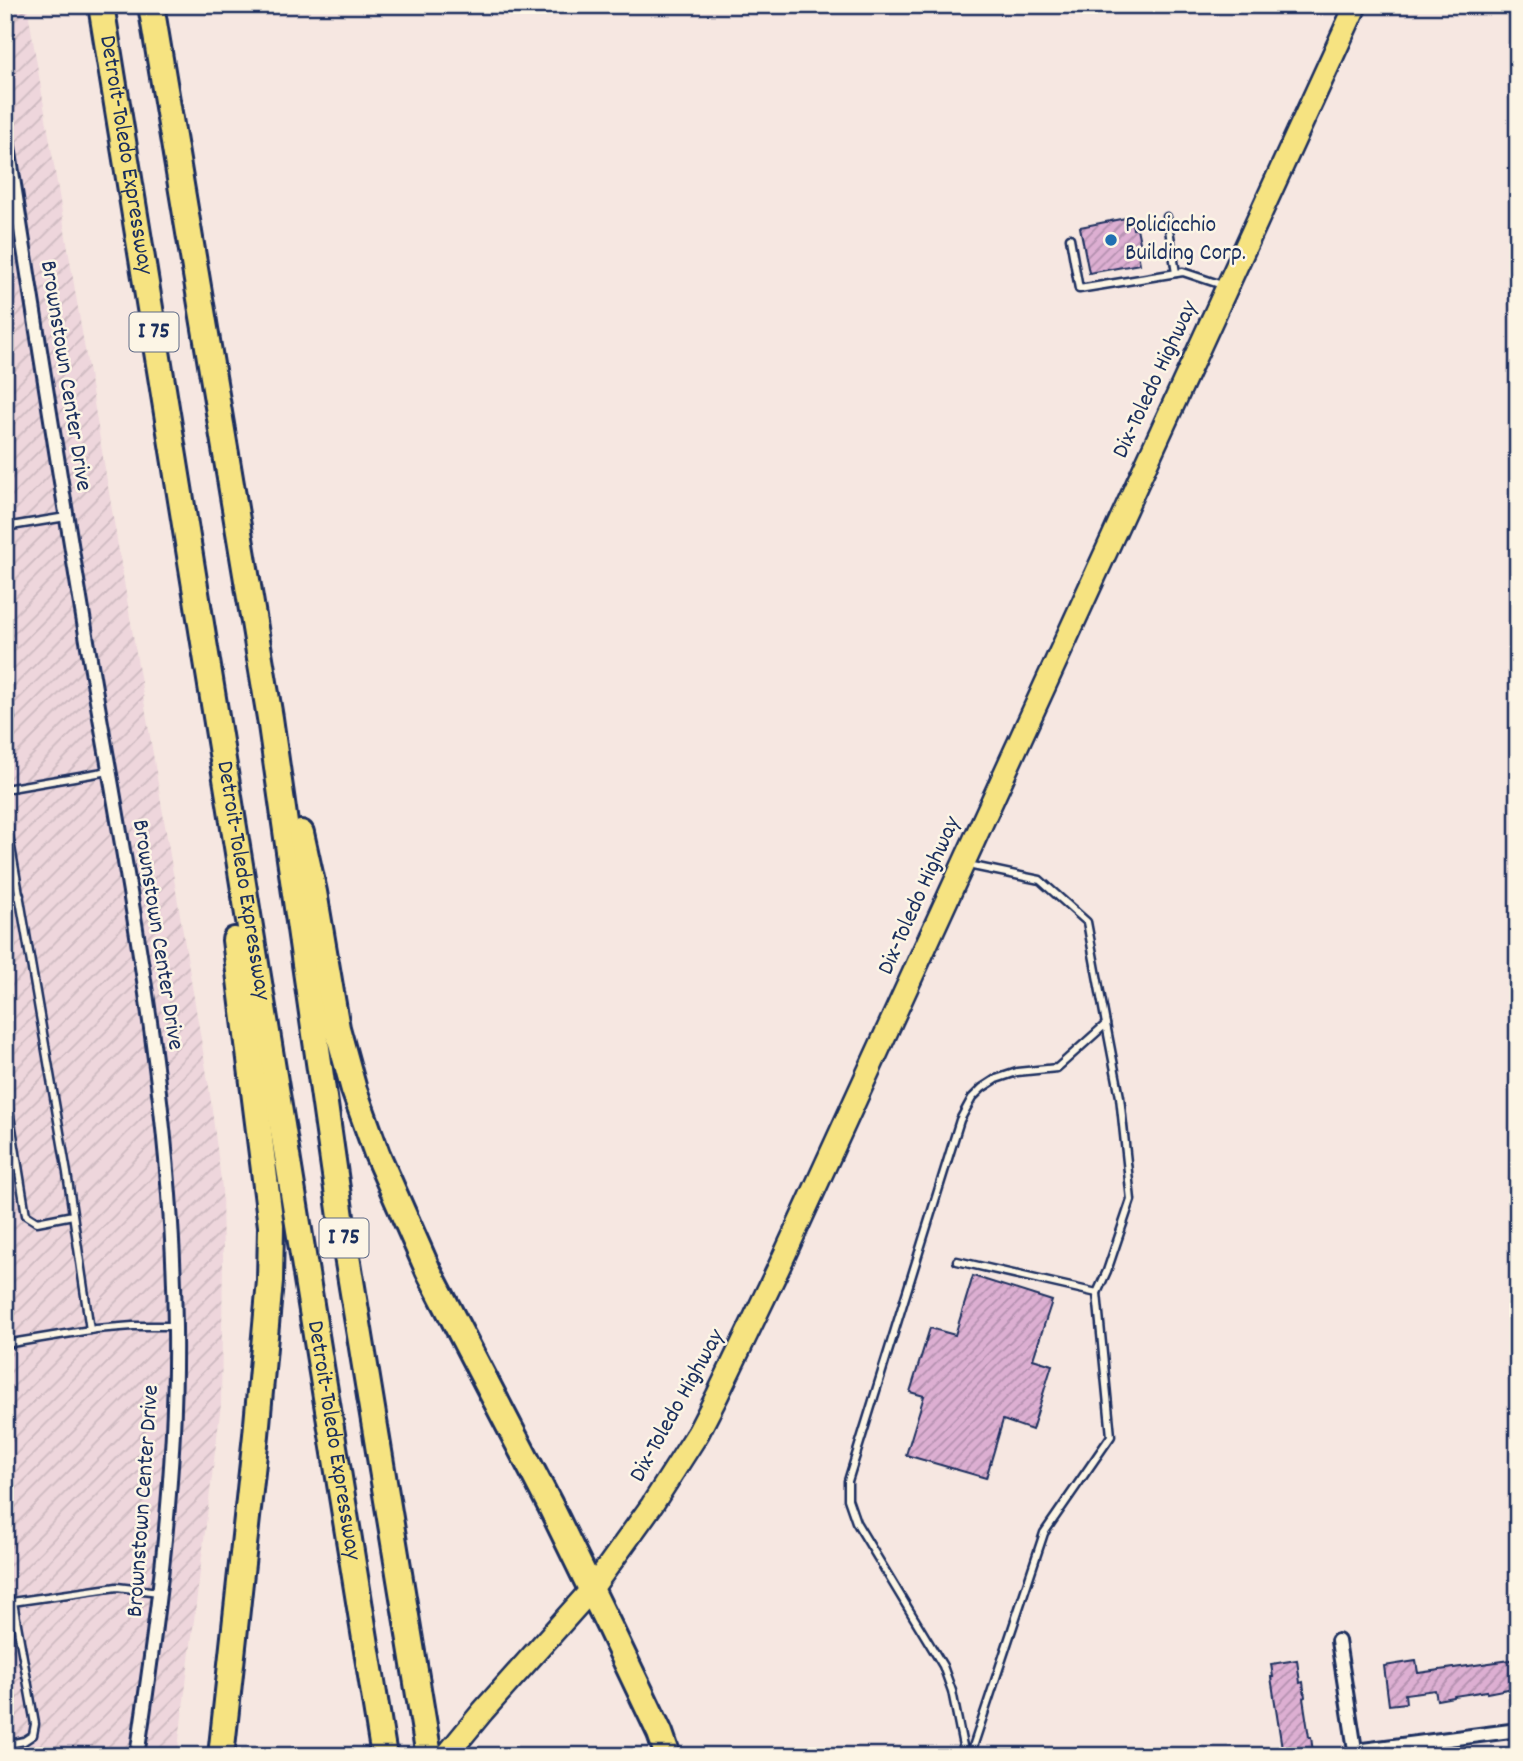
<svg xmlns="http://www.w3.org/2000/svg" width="1523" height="1761" font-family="Dekko,sans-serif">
	<defs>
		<pattern id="industrial-furrows" width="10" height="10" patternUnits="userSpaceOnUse" patternTransform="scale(1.75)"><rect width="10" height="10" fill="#eed6dc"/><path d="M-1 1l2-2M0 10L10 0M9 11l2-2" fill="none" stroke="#ccb8bf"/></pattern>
		<pattern id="water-rules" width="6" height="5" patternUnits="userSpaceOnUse" patternTransform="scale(1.75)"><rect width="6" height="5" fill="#7acad5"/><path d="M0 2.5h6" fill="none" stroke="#63a4b0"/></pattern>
		<pattern id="building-hatch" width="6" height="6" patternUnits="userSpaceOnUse" patternTransform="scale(1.75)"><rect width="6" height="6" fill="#ddafd2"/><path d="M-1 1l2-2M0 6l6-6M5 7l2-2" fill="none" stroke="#b28fae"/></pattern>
	</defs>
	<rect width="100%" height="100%" fill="#f6e7e1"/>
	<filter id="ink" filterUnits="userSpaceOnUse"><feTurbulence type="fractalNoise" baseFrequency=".0143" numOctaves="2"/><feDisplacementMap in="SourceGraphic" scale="14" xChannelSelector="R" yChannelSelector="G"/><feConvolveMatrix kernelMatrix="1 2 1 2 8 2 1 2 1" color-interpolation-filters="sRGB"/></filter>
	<g filter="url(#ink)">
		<path fill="url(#industrial-furrows)" d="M5 5H27L209 1087 222 1188 223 1261 221 1404 177 1756H5Z"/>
		<path fill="url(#water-rules)" stroke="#548ca5" stroke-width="2" d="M5 645 8 649 15 718 8 737 5 740Z"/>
		<g fill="url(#building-hatch)" stroke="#1b2f5e" stroke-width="2">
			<path d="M1131 217 1133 229 1137 228 1142 252 1138 253 1140 264 1089 273 1080 227Z"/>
			<path d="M973 1276 1052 1301 1033 1359 1052 1365 1032 1430 1003 1420 986 1478 906 1455 924 1396 910 1392 930 1328 955 1335Z"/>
			<path d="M1518 1659V1687L1487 1693V1691L1454 1696V1697L1437 1700 1435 1690 1405 1694 1406 1703 1389 1705 1384 1666 1416 1661 1418 1673Z"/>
			<path d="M1297 1660 1300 1683 1303 1682 1305 1697 1303 1698 1309 1737H1311L1313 1752 1286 1756 1285 1748H1282L1271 1677H1273L1271 1664Z"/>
		</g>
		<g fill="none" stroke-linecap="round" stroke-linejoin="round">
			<defs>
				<g id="lane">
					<path d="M1167 217 1176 273"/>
					<path d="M1070 238 1079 289 1183 272 1222 285"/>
					<path d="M5 527 66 517"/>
					<path d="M5 789 109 771"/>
					<path d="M5 812 67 1173 90 1330"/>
					<path d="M5 898 20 895"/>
					<path d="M5 1085 26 1215 37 1222 73 1215"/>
					<path d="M957 1261 1097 1293"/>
					<path d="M5 1344 96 1329 133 1326H175"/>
					<path d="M5 1603 117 1587 159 1592"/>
					<path d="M5 1745 24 1741 33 1735 35 1724 13 1602"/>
					<path d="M965 1756 952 1691 943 1666 856 1522 848 1499V1481L960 1120 972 1098 982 1088 996 1079 1017 1072 1057 1068 1106 1024 1087 922 1040 880 968 865"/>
					<path d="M970 1756 1044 1533 1111 1436 1097 1293 1107 1271 1131 1200 1120 1097 1106 1024"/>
				</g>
				<g id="street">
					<path d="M5 127C35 320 65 513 98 706 134 912 173 1119 175 1328 177 1472 158 1614 137 1756"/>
					<path d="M1338 1641 1356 1756"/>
					<path d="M1355 1751 1518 1730"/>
				</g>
				<path id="primary" d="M446 1756 483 1711 591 1590 652 1505 698 1433 717 1396 779 1267 1356 5"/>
				<g id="highway">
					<path id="s1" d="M101 5 384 1756"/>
					<path d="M151 5 270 718 344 1238 429 1756"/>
					<path d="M301 833 314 892 337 1028 354 1090 377 1154 428 1270 550 1505 610 1628 660 1733 668 1756"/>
					<path d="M221 1756 256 1435 270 1281 271 1226 235 940"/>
				</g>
			</defs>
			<use href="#lane" stroke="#1b2f5e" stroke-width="11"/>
			<use href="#street" stroke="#1b2f5e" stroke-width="18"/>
			<use href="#primary" stroke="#1b2f5e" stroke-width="26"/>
			<use href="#highway" stroke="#1b2f5e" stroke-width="30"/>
			<use href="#lane" stroke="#fcf5e5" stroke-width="6"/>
			<use href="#street" stroke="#fcf5e5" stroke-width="12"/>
			<use href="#primary" stroke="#f6e381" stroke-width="21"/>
			<use href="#highway" stroke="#f6e381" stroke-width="24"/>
		</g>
	</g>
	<circle fill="#1f6fb2" stroke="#fcf5e5" stroke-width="2.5" cx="1111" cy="240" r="7"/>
	<g text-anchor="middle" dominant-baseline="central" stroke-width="5" stroke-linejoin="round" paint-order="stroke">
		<g fill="#fcf5e5" stroke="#5e6a86" stroke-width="2">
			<rect x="129.5" y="312.5" width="49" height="39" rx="5"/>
			<rect x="319.5" y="1218.5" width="49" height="39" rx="5"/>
		</g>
		<g font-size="23" font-weight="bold" fill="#1b2f5e">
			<text x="154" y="332">I 75</text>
			<text x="344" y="1238">I 75</text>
		</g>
		<g font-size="24" fill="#1b2f5e" stroke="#fcf5e5">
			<text stroke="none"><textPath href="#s1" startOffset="152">Detroit-Toledo Expressway</textPath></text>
			<text transform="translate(65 376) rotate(81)">Brownstown Center Drive</text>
			<text transform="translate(1156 380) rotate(-65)">Dix-Toledo Highway</text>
			<text stroke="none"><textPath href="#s1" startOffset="887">Detroit-Toledo Expressway</textPath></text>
			<text transform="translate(920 896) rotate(-66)">Dix-Toledo Highway</text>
			<text transform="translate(157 935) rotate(81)">Brownstown Center Drive</text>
			<text transform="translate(678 1406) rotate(-61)">Dix-Toledo Highway</text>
			<text stroke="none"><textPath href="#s1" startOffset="1454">Detroit-Toledo Expressway</textPath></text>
			<text transform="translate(144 1501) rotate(-86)">Brownstown Center Drive</text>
		</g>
		<g font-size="24" fill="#1b2f5e" stroke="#fcf5e5" text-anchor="start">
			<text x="1125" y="226">Policicchio<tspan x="1125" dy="28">Building Corp.</tspan></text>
		</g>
	</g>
	<rect width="1523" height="1761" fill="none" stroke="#fcf5e5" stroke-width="28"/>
	<rect x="14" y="14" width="1495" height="1733" fill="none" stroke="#1b2f5e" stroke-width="2.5" filter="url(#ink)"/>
</svg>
